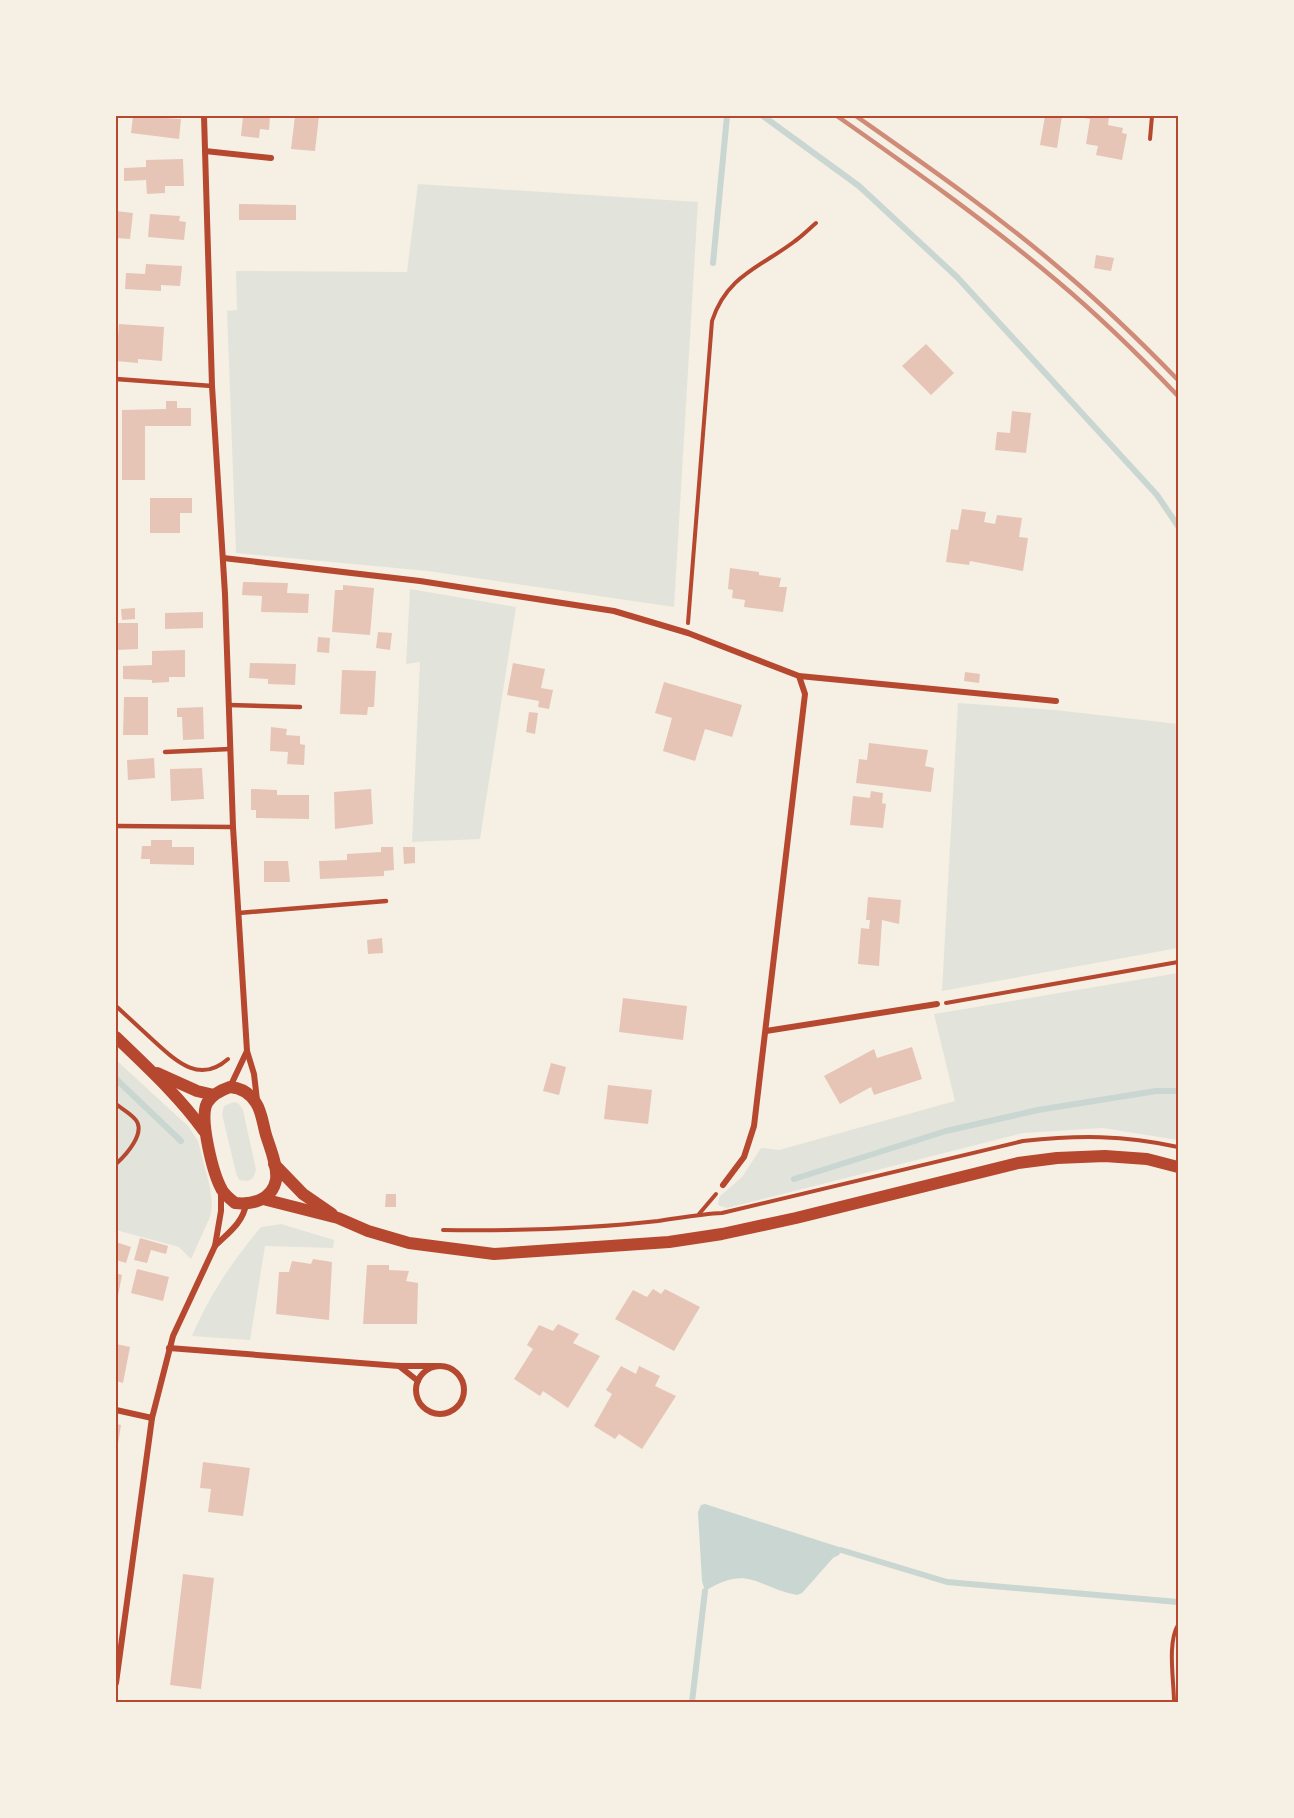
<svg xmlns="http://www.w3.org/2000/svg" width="1294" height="1818" font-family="Overpass,sans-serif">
	<rect width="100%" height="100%" fill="#f6efe4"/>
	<g fill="#e2e4dc">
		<path d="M418 184 698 202 674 607 428 571 236 553 227 311 237 310 236 271 407 272Z"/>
		<path d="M410 589 516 607 480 839 412 842 420 662 406 664Z"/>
		<path d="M958 703 1055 710 1178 724V948L942 991Z"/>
		<path d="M1178 973V1140L1103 1128 1023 1133 727 1208 718 1205 719 1197 742 1177 761 1148 779 1150 955 1101 934 1014Z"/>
		<path d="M116 1060 188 1126 198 1141 210 1187 212 1205 210 1217 191 1259 179 1247 116 1230Z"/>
		<path d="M234 1102 238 1103 243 1110 256 1170 253 1178 248 1181 239 1180 236 1173 222 1114 224 1106Z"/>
		<path d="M281 1224 334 1240 333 1248 265 1246 250 1340 192 1336C209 1296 233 1260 261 1227Z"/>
	</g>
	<path fill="#c9d6d2" d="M705 1504 839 1547 841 1550 839 1555 833 1558 802 1593 797 1595C756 1587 749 1564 705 1591L702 1581 698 1512 701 1505Z"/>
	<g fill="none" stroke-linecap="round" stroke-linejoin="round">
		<g stroke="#c9d6d2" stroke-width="6">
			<path d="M763 116 859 186 957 277 1157 495 1178 526"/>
			<path d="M713 263 727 116"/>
			<path d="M116 1079 181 1141"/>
			<path d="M794 1179 946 1131 1038 1110 1156 1091H1178"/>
			<path d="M841 1550 947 1582 1178 1602"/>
			<path d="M692 1702 705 1591"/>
		</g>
	</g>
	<g fill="#e6c5b7">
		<path d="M133 116 181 119 179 139 131 133Z"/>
		<path d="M243 116H270L269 130 260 129 259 138 241 136Z"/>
		<path d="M295 116H319L315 151 291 149Z"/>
		<path d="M1045 116H1062L1057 148 1040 145Z"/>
		<path d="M1083 116H1109L1108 125 1123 128 1122 133 1127 134 1122 160 1096 155 1098 146 1086 144 1090 119 1083 118Z"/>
		<path d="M183 159 184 186H165V193L147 194 146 180 124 181V168L146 167V160Z"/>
		<path d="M239 204 296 205V220H239Z"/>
		<path d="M116 211 133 213 130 239 116 238Z"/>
		<path d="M150 214 180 216 179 221 186 222 184 240 148 237Z"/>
		<path d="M1096 255 1114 258 1111 271 1094 268Z"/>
		<path d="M146 264 182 266 180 286 161 285V291L125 289 126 273 145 274Z"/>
		<path d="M119 324 164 327 162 361 138 359V363L116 361Z"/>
		<path d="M926 344 954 373 931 395 902 366Z"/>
		<path d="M166 401H177V408H191V426H145V480H122V410L166 409Z"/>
		<path d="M1012 411 1031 413 1026 453 995 450 997 432 1010 433Z"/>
		<path d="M150 498H192V513H180V533H150Z"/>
		<path d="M962 509 986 512 984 522 995 524 997 515 1022 518 1019 537 1028 538 1023 571 970 561 969 565 946 562 951 529 958 530Z"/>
		<path d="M730 568 759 572V575L781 578 779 587H787L783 612 744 607 745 600 732 598 733 590 728 589Z"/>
		<path d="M243 582 288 583 287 593 309 594 308 613 261 612 262 596 242 595Z"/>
		<path d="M343 585 374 588 370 635 332 632 335 590H343Z"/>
		<path d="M135 608V619L122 620 121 609Z"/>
		<path d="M203 612V628L165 629V613Z"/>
		<path d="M116 623H138V649L116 650Z"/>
		<path d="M378 632 392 633 390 650 376 648Z"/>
		<path d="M318 637 330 638 329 653 317 652Z"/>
		<path d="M185 650V677H169V682L152 683V680L123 679V666L152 665V651Z"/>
		<path d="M250 663 296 664 295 685 268 684V679L249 678Z"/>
		<path d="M513 663 545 669 541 688 553 690 549 709 538 707 539 701 507 695Z"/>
		<path d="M342 670 376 671 374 707H368L367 715 340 714Z"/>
		<path d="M965 672 980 674 979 683 964 681Z"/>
		<path d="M664 682 742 705 732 737 705 729 695 761 663 751 672 718 655 713Z"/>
		<path d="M124 697H148V735H123Z"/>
		<path d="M203 707 204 739 183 740 182 717H177V708Z"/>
		<path d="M529 712 538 713 535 734 526 732Z"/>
		<path d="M271 727 287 729 286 735 300 736V744L305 745 304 765 287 764 288 752 270 751Z"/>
		<path d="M869 743 928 750 925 766 934 768 931 792 856 783 859 759 867 760Z"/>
		<path d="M154 758 155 778 128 780 127 760Z"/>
		<path d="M202 768 204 799 171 801 170 769Z"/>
		<path d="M251 789 277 790V795H309V819L256 818V810H251Z"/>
		<path d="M371 789 373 824 335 829 334 792Z"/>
		<path d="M871 791 883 793 882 803 886 804 883 828 850 825 853 796 870 798Z"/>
		<path d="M151 840H172V847H194V865L150 864V859H141L142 846H151Z"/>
		<path d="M381 847H393L394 870 384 871V876L320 879 319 861 347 860V854L381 852Z"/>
		<path d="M403 847H415V863L404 864Z"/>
		<path d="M264 861H288L290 882H264Z"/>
		<path d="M868 897 901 900 899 924 882 920 879 966 858 964 861 928 869 929 870 920H866Z"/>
		<path d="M382 938 383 953 368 954 367 940Z"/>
		<path d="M623 998 687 1006 683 1040 619 1032Z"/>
		<path d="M912 1047 922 1079 874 1095 871 1087 840 1104 824 1076 874 1049 877 1058Z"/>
		<path d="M551 1063 566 1067 559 1095 543 1091Z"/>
		<path d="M608 1085 652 1090 648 1124 604 1119Z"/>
		<path d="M386 1194H396V1207H385Z"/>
		<path d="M140 1238 168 1246 166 1254 151 1250 147 1263 134 1260Z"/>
		<path d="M116 1242 131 1247 126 1263 116 1260Z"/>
		<path d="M313 1259 332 1262 329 1320 276 1314 279 1272H289L292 1261 311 1264Z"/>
		<path d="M367 1265H389V1270L409 1271 406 1281 418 1283 417 1324H363Z"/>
		<path d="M137 1269 169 1277 163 1301 131 1293Z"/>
		<path d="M116 1273 122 1275 117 1301 116 1300Z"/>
		<path d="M653 1289 661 1294 665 1289 700 1307 674 1351 615 1319 633 1290 647 1297Z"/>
		<path d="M558 1324 579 1334 573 1343 600 1356 568 1408 543 1391 540 1396 514 1379 533 1349 527 1345 539 1325 553 1331Z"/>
		<path d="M116 1344 130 1347 123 1383 116 1381Z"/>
		<path d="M621 1366 636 1374 639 1366 660 1376 655 1386 676 1396 642 1449 619 1434 615 1439 594 1426 612 1394 606 1390Z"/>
		<path d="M116 1424 121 1425 117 1450H116Z"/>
		<path d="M203 1462 250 1468 243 1516 208 1512 211 1489 200 1488Z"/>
		<path d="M183 1574 214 1578 201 1689 170 1685Z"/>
	</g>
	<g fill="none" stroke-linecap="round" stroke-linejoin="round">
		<g stroke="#b5482f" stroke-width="4">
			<path d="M1150 139 1152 116"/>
			<path d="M688 623 712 321C727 275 761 267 795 241 802 236 809 229 816 223"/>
			<path d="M946 1003 1178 962"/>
			<path d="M116 1006C129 1018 142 1030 155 1042 177 1062 200 1084 228 1059"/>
			<path d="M116 1104C122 1109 130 1113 135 1119 147 1132 126 1155 116 1164"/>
			<path d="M699 1214 716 1194"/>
			<path d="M443 1230C515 1231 587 1229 658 1221 680 1218 700 1214 722 1213L1023 1141C1079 1135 1123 1135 1178 1147"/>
			<path d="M1174 1702C1174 1681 1167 1643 1178 1625"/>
		</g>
		<g stroke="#b5482f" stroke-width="4.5">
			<path d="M116 379 212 386"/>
			<path d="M229 705 300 707"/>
			<path d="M165 752 230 749"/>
			<path d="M118 826 233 827"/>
			<path d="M239 913 386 901"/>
		</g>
		<g stroke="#b5482f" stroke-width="6">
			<path d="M204 116 212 386 225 594 233 827 247 1051 254 1074 257 1100"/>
			<path d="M205 151 271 158"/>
			<path d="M223 558 420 581 614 611 688 633 799 676 1056 701"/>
			<path d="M766 1031 937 1004"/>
			<path d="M230 1087 247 1051"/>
			<path d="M723 1185 744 1157 754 1126 805 694 799 676"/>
			<path d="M215 1246C228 1233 243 1223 246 1204"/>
			<path d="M169 1348 399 1366H437"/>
			<circle cx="440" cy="1390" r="24"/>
			<path d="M399 1366 418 1381"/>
			<path d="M116 1410 152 1418"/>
			<path d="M116 1683 152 1418 173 1336 215 1246 221 1211V1192"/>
		</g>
		<g stroke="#b5482f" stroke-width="12">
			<path d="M116 1037C147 1067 179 1096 204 1131"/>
			<path d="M157 1073 197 1091 214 1095"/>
			<path d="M230 1087C241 1088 250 1093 256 1103 262 1112 263 1125 266 1135 270 1148 278 1166 276 1180 272 1200 252 1205 235 1203 230 1199 225 1195 222 1190 213 1174 199 1119 207 1103 212 1095 221 1090 230 1087Z"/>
			<path d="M274 1164 303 1194 332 1214"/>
			<path d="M263 1199 338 1218 368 1231 409 1243 494 1254 669 1242 722 1234 796 1218 1018 1163 1057 1158 1105 1156 1147 1159 1178 1167"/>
		</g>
		<g stroke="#cf8b77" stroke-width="4.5">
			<path d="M837 116C911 168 986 221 1056 280 1099 316 1139 355 1178 396"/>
			<path d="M856 116C927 166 999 216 1065 273 1104 306 1142 343 1178 380"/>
		</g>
	</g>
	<rect width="1294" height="1818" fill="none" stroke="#f6efe4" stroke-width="234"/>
	<rect x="117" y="117" width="1060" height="1584" fill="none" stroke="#b5482f" stroke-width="2"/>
</svg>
